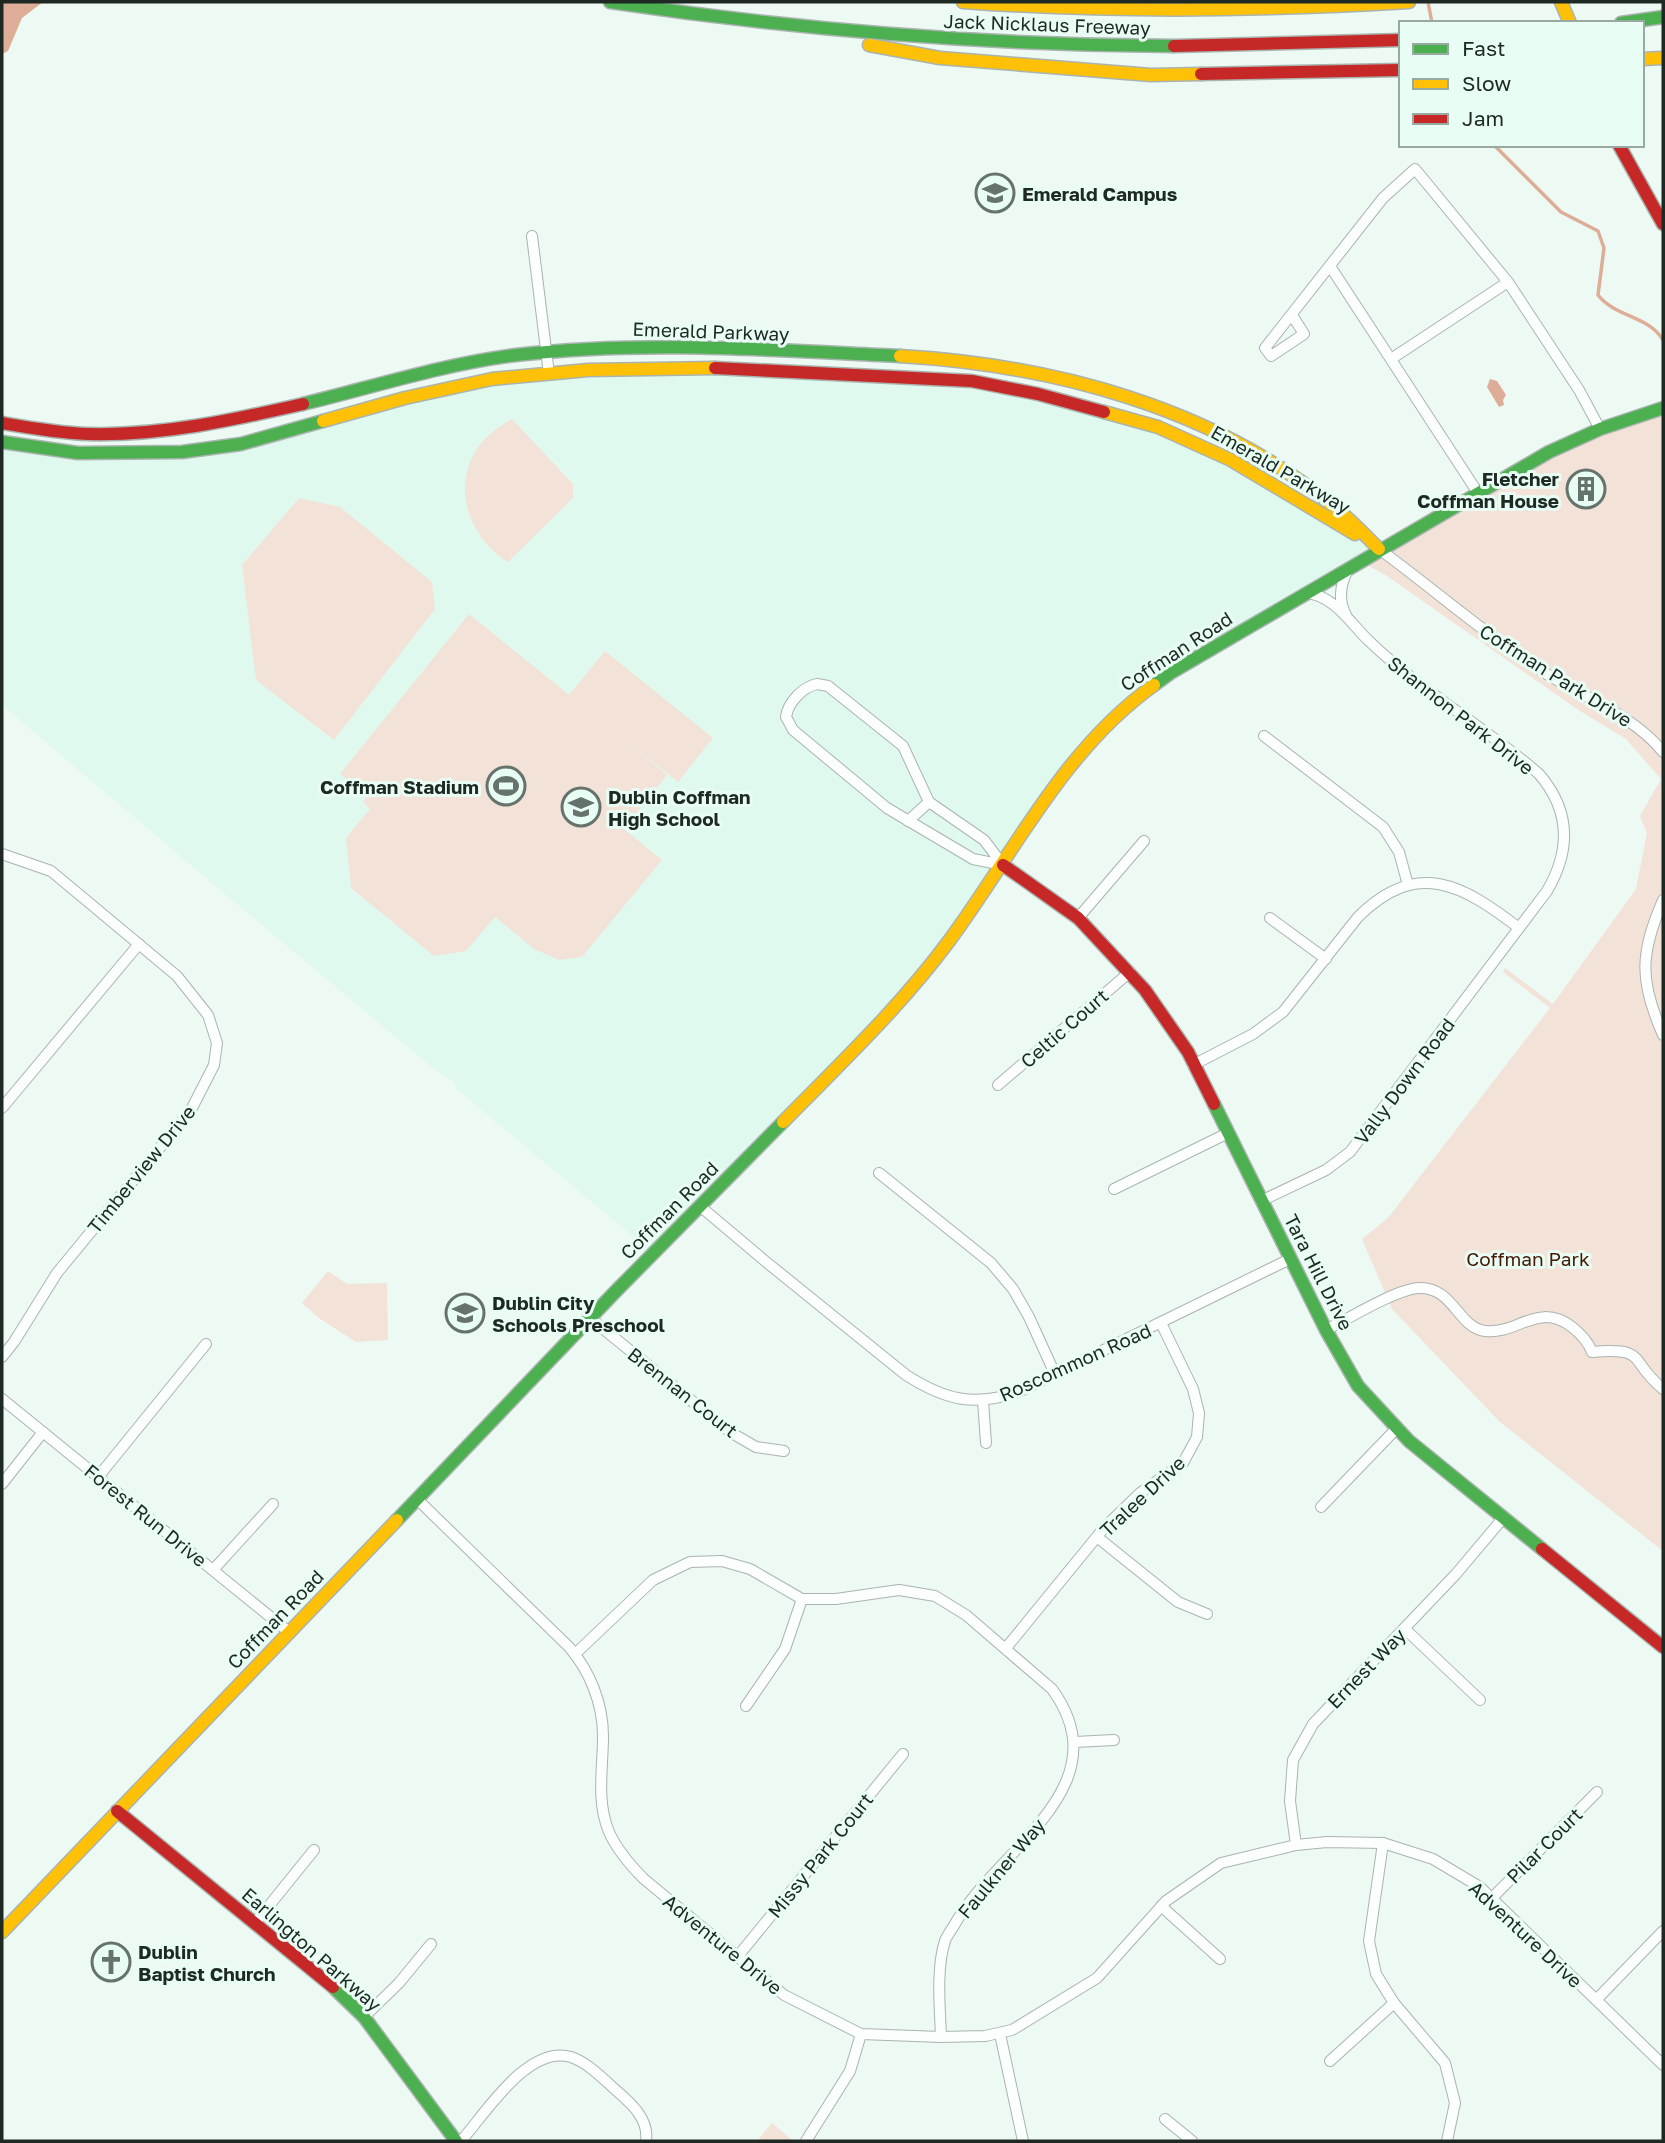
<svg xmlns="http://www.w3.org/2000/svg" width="1665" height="2143" font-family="'Golos Text',sans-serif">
	<rect width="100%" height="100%" fill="#edf9f3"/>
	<path fill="#e0f9ee" d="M588 370 972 381 1195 443 1379 549 1211 650 1096 735 948 944 654 1254 457 1089 452 1080 434 1069 238 905 2 705V442L17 445 182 452 405 398Z"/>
	<g fill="#f2e2d7">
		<path d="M1663 408V1551L1500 1422 1392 1309 1362 1239 1388 1218 1550 1008 1503 972 1505 968 1553 1004 1636 889 1647 833 1640 816 1661 779 1626 739 1577 709 1387 576 1360 561 1549 452Z"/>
		<path d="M512 419 573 484V498L508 562C471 539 452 492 475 452 483 438 498 427 512 419Z"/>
		<path d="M299 498 340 507 432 582 435 609 334 740 256 680 242 565Z"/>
		<path d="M469 614 569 695 605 651 713 738 678 782 631 745 667 775 624 829 662 860 582 957 559 960 534 949 495 917 466 951 434 956 351 888 346 838 370 809 363 802 367 796 340 774Z"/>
		<path d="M328 1271 347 1284 387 1283 388 1340 356 1342 319 1318 302 1303Z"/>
		<path d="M772 2123 793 2141H757Z"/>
	</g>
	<g fill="#dead97">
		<path d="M2 2H43L22 18 8 51 2 54Z"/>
		<path d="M1490 379 1497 381 1506 395 1503 400 1504 405 1499 407 1487 387Z"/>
	</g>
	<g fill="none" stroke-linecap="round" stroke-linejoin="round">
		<g stroke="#dead97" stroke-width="3.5">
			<path d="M1428 2 1432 23"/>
			<path d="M1494 145 1561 212 1598 231 1604 248 1598 295C1615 317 1649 316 1663 340"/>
		</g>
		<defs>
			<g id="street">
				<path d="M532 236 549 374"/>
				<path d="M1330 266 1478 493"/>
				<path d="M1292 315 1304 334 1271 356 1265 348 1383 198 1415 169 1508 282 1579 390 1600 429"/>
				<path d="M1391 359 1508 282"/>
				<path d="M1379 549C1431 587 1480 630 1534 666 1575 694 1632 713 1663 752"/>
				<path d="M1346 615C1338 600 1340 585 1348 570"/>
				<path d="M817 684 828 686 903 746 929 802 984 840 1003 865 973 859 887 808 793 730 786 717C788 702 803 687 817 684Z"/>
				<path d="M1264 736 1383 827 1399 852 1408 885"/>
				<path d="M908 821 929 802"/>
				<path d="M2 854 51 871 177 976 208 1015 217 1043 214 1065 191 1110 57 1273 14 1342 2 1357"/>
				<path d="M1663 900C1640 954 1639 980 1663 1035"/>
				<path d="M1078 918 1144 841"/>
				<path d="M1270 918 1326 959"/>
				<path d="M1193 1065 1253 1034 1283 1012 1358 917C1417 858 1463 885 1519 928"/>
				<path d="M998 1085 1130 972"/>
				<path d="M2 1108 139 944"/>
				<path d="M879 1173 991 1263 1013 1289 1029 1317 1055 1374"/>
				<path d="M1114 1189 1228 1133"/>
				<path d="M1261 1201 1326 1170 1350 1152 1547 891C1571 850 1571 811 1539 774 1485 727 1421 691 1369 641 1351 624 1334 595 1306 593"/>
				<path d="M701 1207 765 1261 906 1375C945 1400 974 1407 1018 1392L1290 1259"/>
				<path d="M590 1318 730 1432 756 1447 784 1451"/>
				<path d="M1326 1330C1348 1319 1396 1289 1419 1288 1454 1287 1457 1327 1485 1331 1517 1335 1538 1301 1572 1327 1581 1334 1588 1341 1592 1352 1649 1347 1628 1361 1663 1389"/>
				<path d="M2 1399 289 1632"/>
				<path d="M983 1401 986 1443"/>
				<path d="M98 1477 206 1344"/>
				<path d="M2 1484 43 1432"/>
				<path d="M417 1499 569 1647C590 1671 603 1704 603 1736 603 1768 596 1801 609 1832 617 1850 630 1865 644 1879L784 1995 861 2034 941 2037 985 2036 1012 2030 1097 1978 1166 1901 1221 1863 1296 1845 1327 1842 1383 1843 1433 1859 1480 1887 1663 2065"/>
				<path d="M1321 1507 1396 1429"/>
				<path d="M1097 1537 1178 1602 1207 1614"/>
				<path d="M213 1570 273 1504"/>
				<path d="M1405 1629 1480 1700"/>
				<path d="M1006 1648 1104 1528 1140 1493 1183 1463 1197 1437 1199 1413 1193 1389 1161 1323"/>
				<path d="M575 1654 653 1580 690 1562 722 1561 750 1569 802 1599H836L899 1590 935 1596 966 1615 1052 1689C1123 1786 999 1848 956 1922 953 1928 947 1935 945 1941 936 1968 940 2009 941 2037"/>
				<path d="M746 1706 785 1649 802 1599"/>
				<path d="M1075 1742 1114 1740"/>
				<path d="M1383 1843 1369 1941 1376 1974 1394 2003 1445 2063 1455 2103 1447 2141"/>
				<path d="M1296 1845 1290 1801 1293 1760 1313 1724 1456 1574 1504 1517"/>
				<path d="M1492 1898 1597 1792"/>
				<path d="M1161 1906 1220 1959"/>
				<path d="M255 1923 314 1850"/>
				<path d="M738 1956 903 1754"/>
				<path d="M1597 1999 1663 1931"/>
				<path d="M364 2017 399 1983 431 1944"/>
				<path d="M1000 2034 1023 2141"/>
				<path d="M1330 2061 1394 2003"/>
				<path d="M1165 2119 1192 2141"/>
				<path d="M461 2141C485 2114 528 2044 571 2057 589 2063 604 2080 618 2092 633 2105 649 2120 646 2141"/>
				<path d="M806 2141 850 2071 861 2034"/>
			</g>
			<g id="fast">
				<path d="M610 2C798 30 985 45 1174 46"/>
				<path d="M1621 23 1663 17"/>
				<path d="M303 404C373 387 444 364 516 355 643 340 773 350 900 356"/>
				<path d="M2 442 78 453 182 452 241 444 323 421"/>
				<path d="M1154 685 1172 672 1549 452 1600 429 1663 408"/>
				<path d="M1214 1104 1326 1330 1358 1386 1409 1441 1542 1549"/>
				<path d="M397 1520 616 1291 783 1122"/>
				<path d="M333 1987 364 2017 456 2141"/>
			</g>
			<g id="slow">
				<path d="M963 2C1112 13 1260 11 1409 2"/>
				<path d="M1561 2 1570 23"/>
				<path d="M869 45 940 58 1151 75 1201 74"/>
				<path d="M1642 59 1663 58"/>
				<path d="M900 356C1052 365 1212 407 1332 505 1349 518 1364 534 1379 549"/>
				<path d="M1104 412 1158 427 1231 460 1355 534"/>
				<path d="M323 421 405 398 492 379 588 370 715 368"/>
				<path d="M783 1122C840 1064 900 1007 949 941 1014 853 1063 750 1154 685"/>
				<path d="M2 1932 397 1520"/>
			</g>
			<g id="jam">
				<path d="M1174 46 1401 40"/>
				<path d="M1201 74 1401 70"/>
				<path d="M1619 145 1663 224"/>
				<path d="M715 368 972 381 1038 394 1104 412"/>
				<path d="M2 423C31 428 59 433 88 434 161 436 233 420 303 404"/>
				<path d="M1003 865 1078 918 1145 990 1188 1052 1214 1104"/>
				<path d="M1542 1549 1663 1647"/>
				<path d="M117 1811 333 1987"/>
			</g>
		</defs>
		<use href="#street" stroke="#aab4af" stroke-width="12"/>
		<use href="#fast" stroke="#aab4af" stroke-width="15"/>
		<use href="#slow" stroke="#aab4af" stroke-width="15"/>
		<use href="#jam" stroke="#aab4af" stroke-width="15"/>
		<use href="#street" stroke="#fcfefd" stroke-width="10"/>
		<use href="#fast" stroke="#4caf50" stroke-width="12"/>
		<use href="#slow" stroke="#ffc107" stroke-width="12"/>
		<use href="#jam" stroke="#c62828" stroke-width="12"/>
	</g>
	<defs>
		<symbol id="school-ring" viewBox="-11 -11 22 22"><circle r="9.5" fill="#e8fef4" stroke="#66726c" stroke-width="1.5"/><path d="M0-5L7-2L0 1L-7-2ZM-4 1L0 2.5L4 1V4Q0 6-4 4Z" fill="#66726c"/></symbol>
		<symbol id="building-ring" viewBox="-11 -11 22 22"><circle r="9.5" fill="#e8fef4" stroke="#66726c" stroke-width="1.5"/><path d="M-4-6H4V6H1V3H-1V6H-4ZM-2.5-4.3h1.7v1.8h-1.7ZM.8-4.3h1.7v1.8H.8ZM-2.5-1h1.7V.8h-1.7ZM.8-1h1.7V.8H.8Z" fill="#66726c"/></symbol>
		<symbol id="stadium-ring" viewBox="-11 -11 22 22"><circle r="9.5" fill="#e8fef4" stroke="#66726c" stroke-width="1.5"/><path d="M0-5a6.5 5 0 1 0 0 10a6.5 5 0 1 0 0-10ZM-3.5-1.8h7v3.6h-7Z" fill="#66726c"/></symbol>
		<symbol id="church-ring" viewBox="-11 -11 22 22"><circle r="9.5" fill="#e8fef4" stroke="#66726c" stroke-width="1.5"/><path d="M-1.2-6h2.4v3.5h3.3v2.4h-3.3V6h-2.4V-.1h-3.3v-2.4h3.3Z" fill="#66726c"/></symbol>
	</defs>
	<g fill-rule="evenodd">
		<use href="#school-ring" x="973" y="171" width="44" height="44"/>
		<use href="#building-ring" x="1564" y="467" width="44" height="44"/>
		<use href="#stadium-ring" x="484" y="764" width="44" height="44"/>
		<use href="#school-ring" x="559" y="785" width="44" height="44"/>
		<use href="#school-ring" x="443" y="1291" width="44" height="44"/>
		<use href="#church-ring" x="89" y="1940" width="44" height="44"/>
	</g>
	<g text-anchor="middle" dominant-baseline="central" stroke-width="6" stroke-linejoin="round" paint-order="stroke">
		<g font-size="19" fill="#1e2924" stroke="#e8fef4">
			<text transform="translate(1047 24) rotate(2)">Jack Nicklaus Freeway</text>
			<text transform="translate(711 331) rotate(2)">Emerald Parkway</text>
			<text transform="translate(1281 469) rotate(30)">Emerald Parkway</text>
			<text transform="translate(1176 651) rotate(-33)">Coffman Road</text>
			<text transform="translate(1556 675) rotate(32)">Coffman Park Drive</text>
			<text transform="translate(1461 715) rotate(38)">Shannon Park Drive</text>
			<text transform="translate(1064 1028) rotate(-41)">Celtic Court</text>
			<text transform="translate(1404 1081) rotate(-53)">Vally Down Road</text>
			<text transform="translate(141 1169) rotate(-51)">Timberview Drive</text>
			<text transform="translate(669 1210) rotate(-45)">Coffman Road</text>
			<text transform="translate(1319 1272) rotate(63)">Tara Hill Drive</text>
			<text transform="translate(1075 1362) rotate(-24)">Roscommon Road</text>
			<text transform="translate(683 1392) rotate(38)">Brennan Court</text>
			<text transform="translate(1142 1496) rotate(-43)">Tralee Drive</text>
			<text transform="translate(146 1515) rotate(39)">Forest Run Drive</text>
			<text transform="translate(275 1619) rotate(-46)">Coffman Road</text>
			<text transform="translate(1366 1668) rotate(-46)">Ernest Way</text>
			<text transform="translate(1544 1845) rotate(-45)">Pilar Court</text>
			<text transform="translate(820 1855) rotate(-51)">Missy Park Court</text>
			<text transform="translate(1001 1868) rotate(-50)">Faulkner Way</text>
			<text transform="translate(1526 1934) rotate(43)">Adventure Drive</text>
			<text transform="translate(723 1944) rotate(39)">Adventure Drive</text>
			<text transform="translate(312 1949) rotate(41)">Earlington Parkway</text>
		</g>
		<g font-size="19" font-weight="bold" fill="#1e2924" stroke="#e8fef4" text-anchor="start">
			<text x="1022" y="193">Emerald Campus</text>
			<text x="1559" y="478" text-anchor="end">Fletcher<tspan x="1559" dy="22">Coffman House</tspan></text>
			<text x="479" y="786" text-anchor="end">Coffman Stadium</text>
			<text x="608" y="796">Dublin Coffman<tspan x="608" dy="22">High School</tspan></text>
			<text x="492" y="1302">Dublin City<tspan x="492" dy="22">Schools Preschool</tspan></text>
			<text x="138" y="1951">Dublin<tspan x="138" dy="22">Baptist Church</tspan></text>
		</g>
		<g font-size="19" fill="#471804" stroke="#e8fef4">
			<text x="1528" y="1258">Coffman Park</text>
		</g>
	</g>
	<rect width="1665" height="2143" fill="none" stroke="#1e2924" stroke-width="7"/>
	<rect x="1399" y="21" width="245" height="126" fill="#e8fef4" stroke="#97a9a1" stroke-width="2"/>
	<rect x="1413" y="44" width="35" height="10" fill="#4caf50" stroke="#97a9a1" stroke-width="2"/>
	<text x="1462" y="56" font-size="21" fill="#1e2924">Fast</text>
	<rect x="1413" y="79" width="35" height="10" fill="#ffc107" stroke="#97a9a1" stroke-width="2"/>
	<text x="1462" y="91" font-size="21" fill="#1e2924">Slow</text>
	<rect x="1413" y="114" width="35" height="10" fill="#c62828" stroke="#97a9a1" stroke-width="2"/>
	<text x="1462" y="126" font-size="21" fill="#1e2924">Jam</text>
</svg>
